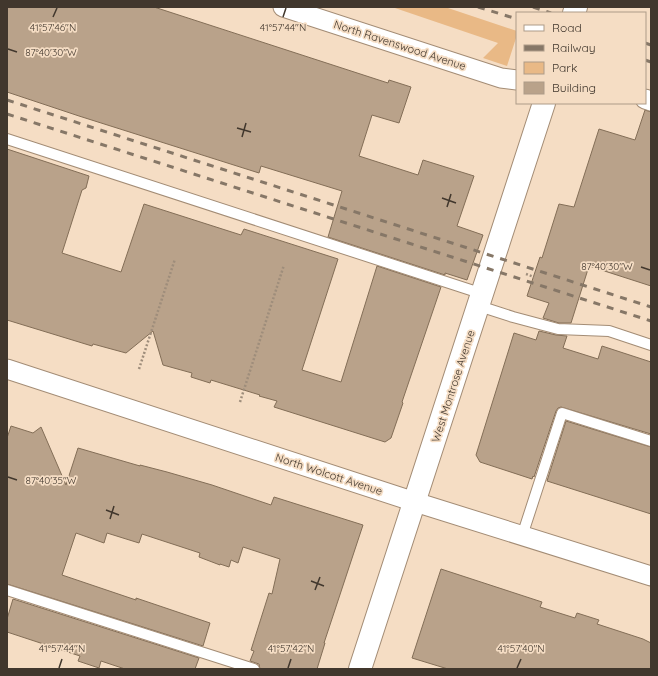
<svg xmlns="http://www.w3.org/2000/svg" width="658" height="676" font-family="Quicksand,sans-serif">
	<rect width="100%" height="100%" fill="#f5ddc4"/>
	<path fill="#e9b986" d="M392 7H445L517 31V35L507 66 483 58 498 43Z"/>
	<g fill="#b9a28a" stroke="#836e57">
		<path d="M7 7H154L388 83 389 80 411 87 399 123 372 115 359 156 418 175 423 160 474 176 457 226 483 235 467 280 445 273V275L328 237 342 191 261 166 259 173 79 116 7 92Z"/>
		<path d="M645 110 651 112V286L589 266 571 323H559L543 318 549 303 527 296 540 257 542 258 559 204 574 207 599 129 635 140Z"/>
		<path d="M7 149 89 176 86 188 82 190 62 253 121 272 144 204 241 235 244 229 338 259 302 370 341 382 377 266 441 287 402 402 403 403 391 438 385 442 274 407 277 401 259 396 260 395 211 380 210 383 191 377 192 373 163 365 153 331 126 353 93 344 92 346 7 320Z"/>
		<path d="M539 331 556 335 567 336 563 348 598 359 602 346 651 362V434L561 407 558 408 556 411 534 477 533 476 532 479 480 462 476 455 514 333 536 340Z"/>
		<path d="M566 421 651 447V514L547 481Z"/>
		<path d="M11 426 33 433 41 427 66 485 78 448 140 466V465L167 472 212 485 271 505 274 497 363 525 324 643H325L317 669H260L259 664 250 661 254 651 251 650 269 593 272 594 280 559 243 547 238 563 231 560 229 567 220 564V565L199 557 200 553 142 534 139 543 107 533 104 543 76 533 62 575 136 600V598L210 623 203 646 7 584V438Z"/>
		<path d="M441 569 542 602 540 607 575 618 577 613 599 620 597 624 643 639 651 643V669H448L412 658Z"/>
		<path d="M13 599 199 658 195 669H125L101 661 99 668 78 661 80 656 7 632V619Z"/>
	</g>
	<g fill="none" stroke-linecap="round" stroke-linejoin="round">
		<defs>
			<g id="lane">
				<path d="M7 139 483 294"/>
				<path d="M479 306 513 317 558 329 609 331 651 345"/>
				<path d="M522 536 562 413 651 441"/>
				<path d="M7 590 254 669"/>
			</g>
			<g id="street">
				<path d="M283 7 501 78 517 80"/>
				<path d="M645 99 651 101"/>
				<path d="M7 369 415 502 651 576"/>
			</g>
			<g id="secondary">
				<path d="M574 13 576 7"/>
				<path d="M360 669 544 103"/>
			</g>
		</defs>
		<use href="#lane" stroke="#a38c75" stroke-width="12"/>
		<use href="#street" stroke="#a38c75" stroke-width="21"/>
		<use href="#secondary" stroke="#a38c75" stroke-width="24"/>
		<g stroke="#9e8d7b" stroke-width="2.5" stroke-dasharray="2 2" stroke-linecap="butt">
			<path d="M526 274 534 277"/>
			<path d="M139 369 175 259"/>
			<path d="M240 402 284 265"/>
		</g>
		<use href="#lane" stroke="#fff" stroke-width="10"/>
		<use href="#street" stroke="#fff" stroke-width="19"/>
		<use href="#secondary" stroke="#fff" stroke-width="22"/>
		<g stroke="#867767" stroke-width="3" stroke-dasharray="7 7" stroke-linecap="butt">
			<path d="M478 7 517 19"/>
			<path d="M533 7 551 13"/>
			<path d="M645 43 651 45"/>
			<path d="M645 60 651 62"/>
			<path d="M7 100 651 307"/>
			<path d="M7 114 651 321"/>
		</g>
	</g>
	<path fill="none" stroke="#41372d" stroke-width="1.5" d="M53 17 57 8M283 17 286 8M8 49 17 52M237 128 251 132M242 137 246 123M442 198 456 203M447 207 451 194M641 267 650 270M8 477 17 480M106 510 119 515M110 519 114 506M311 581 324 586M315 590 320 577M59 668 62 659M288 668 291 659M517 668 521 659"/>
	<g text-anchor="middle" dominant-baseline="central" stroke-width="3.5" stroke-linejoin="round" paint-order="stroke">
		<g font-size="11" fill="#41372d" stroke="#f5ddc4">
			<text transform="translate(400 45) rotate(18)">North Ravenswood Avenue</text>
			<text transform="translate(453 386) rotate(-72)">West Montrose Avenue</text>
			<text transform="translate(329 474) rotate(18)">North Wolcott Avenue</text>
		</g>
	</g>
	<g font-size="10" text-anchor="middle" fill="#41372d" stroke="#f5ddc4" stroke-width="3.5" stroke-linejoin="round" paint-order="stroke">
		<text x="53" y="31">41°57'46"N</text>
		<text x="283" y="31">41°57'44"N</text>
		<text x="51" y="56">87°40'30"W</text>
		<text x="607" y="270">87°40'30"W</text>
		<text x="51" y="484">87°40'35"W</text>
		<text x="62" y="652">41°57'44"N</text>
		<text x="291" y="652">41°57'42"N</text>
		<text x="521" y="652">41°57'40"N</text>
	</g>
	<rect width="658" height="676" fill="none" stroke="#41372d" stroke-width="16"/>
	<rect x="516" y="12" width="130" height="92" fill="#f5ddc4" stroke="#ad9b88"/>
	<rect x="524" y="25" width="20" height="6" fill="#ffffff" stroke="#ad9b88"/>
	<text x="552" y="32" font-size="12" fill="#41372d">Road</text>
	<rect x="524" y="45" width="20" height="6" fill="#867767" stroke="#ad9b88"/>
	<text x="552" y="52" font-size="12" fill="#41372d">Railway</text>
	<rect x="524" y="62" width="20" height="12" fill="#e9b986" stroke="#ad9b88"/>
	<text x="552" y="72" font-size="12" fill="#41372d">Park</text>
	<rect x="524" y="82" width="20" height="12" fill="#b9a28a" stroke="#ad9b88"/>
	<text x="552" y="92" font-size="12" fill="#41372d">Building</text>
</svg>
